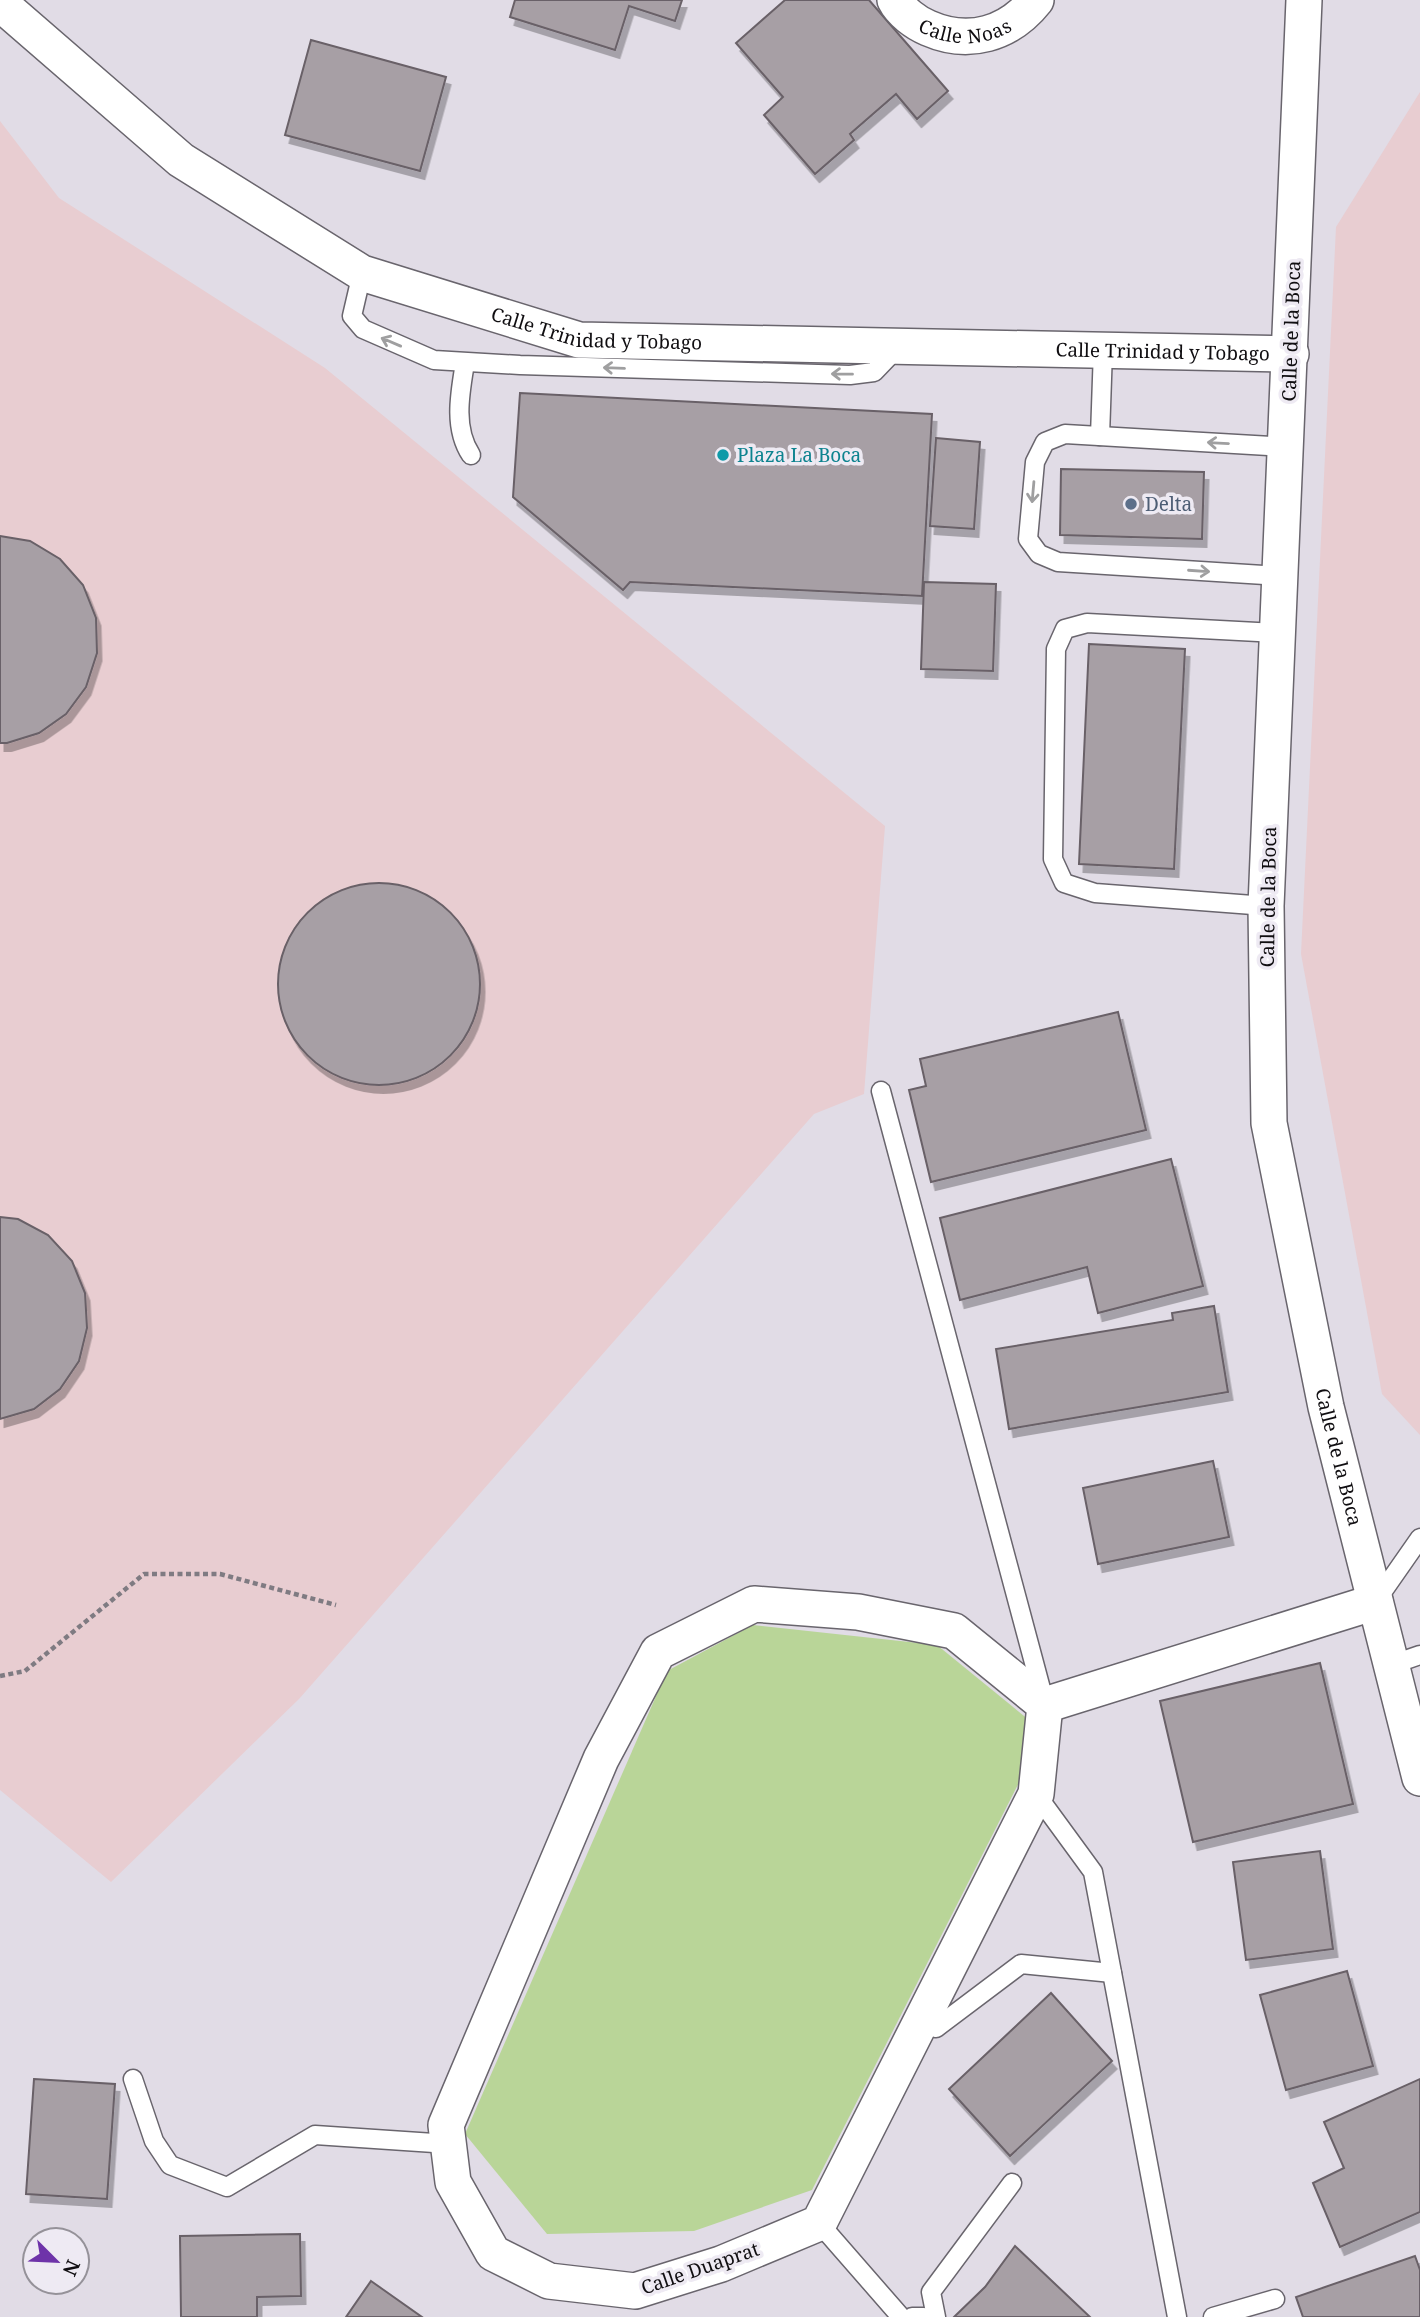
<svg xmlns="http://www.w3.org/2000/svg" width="1420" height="2317" font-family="'Noto Serif',serif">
	<defs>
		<filter id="shadow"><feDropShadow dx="4.5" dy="8" stdDeviation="0" flood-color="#0004"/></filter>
	</defs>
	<rect width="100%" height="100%" fill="#e1dce6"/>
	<g fill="#e8cdd1">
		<path d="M1420 92V1435L1382 1394 1301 954 1336 227Z"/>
		<path d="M0 121 59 198 325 368 885 826 864 1094 814 1114 299 1699 111 1882 0 1790Z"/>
	</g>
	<path fill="#b9d598" d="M753 1625 937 1645 1029 1720 1030 1761 812 2190 694 2231 547 2234 465 2134 667 1671Z"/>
	<g fill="#a79fa5" stroke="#696167" stroke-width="2" filter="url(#shadow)">
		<path d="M515 0H682L675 21 629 6 615 50 510 17Z"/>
		<path d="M785 0H869L948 91 917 119 896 94 850 134 854 140 815 174 764 115 783 97 736 43Z"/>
		<path d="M311 40 446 77 420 171 285 135Z"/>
		<path d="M520 393 932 414 922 596 630 582 623 590 513 497Z"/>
		<path d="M936 438 980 442 974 529 930 526Z"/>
		<path d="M1061 469 1204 472 1202 539 1060 535Z"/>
		<path d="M0 536 30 541 60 559 83 585 96 618 97 653 86 687 66 714 39 733 7 743H0Z"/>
		<path d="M924 582 996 584 993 671 921 669Z"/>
		<path d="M1089 644 1185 649 1174 869 1079 864Z"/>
		<circle cx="379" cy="984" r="101"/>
		<path d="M1118 1012 1146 1130 931 1182 909 1090 926 1086 920 1059Z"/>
		<path d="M1171 1159 1203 1286 1098 1313 1087 1267 960 1300 940 1218Z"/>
		<path d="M0 1217 18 1219 48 1235 72 1261 85 1293 87 1328 79 1361 60 1389 34 1409 0 1419Z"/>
		<path d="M1214 1306 1228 1392 1009 1429 996 1349 1173 1320 1172 1313Z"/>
		<path d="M1213 1461 1229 1537 1098 1564 1083 1488Z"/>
		<path d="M1320 1663 1353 1804 1193 1842 1160 1701Z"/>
		<path d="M1320 1851 1333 1949 1246 1960 1233 1862Z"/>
		<path d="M1347 1971 1373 2066 1286 2090 1260 1995Z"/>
		<path d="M1051 1993 1112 2061 1010 2156 949 2089Z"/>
		<path d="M34 2079 115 2084 107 2199 26 2194Z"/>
		<path d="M1420 2079V2212L1340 2247 1313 2183 1344 2168 1324 2122Z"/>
		<path d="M300 2234 301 2296 257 2297V2317H181L180 2236Z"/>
		<path d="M1015 2246 1090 2317H954L985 2287Z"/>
		<path d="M1415 2256 1420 2270V2317H1303L1296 2297Z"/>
		<path d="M371 2281 422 2317H346Z"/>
	</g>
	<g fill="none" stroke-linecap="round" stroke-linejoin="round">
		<defs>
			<g id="service">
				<path d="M362 273 352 316 363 329 434 360 520 365 850 375 874 372 899 346"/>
				<path d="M465 363C460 393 453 428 471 455"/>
				<path d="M1100 436 1103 350"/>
				<path d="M1280 576 1058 562 1039 554 1028 539 1035 462 1045 442 1065 434 1287 447"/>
				<path d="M1266 906 1095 893 1064 883 1053 859 1056 649 1065 629 1087 623 1277 633"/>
				<path d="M881 1091 1044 1700"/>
				<path d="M1376 1601 1420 1538"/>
				<path d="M1391 1665 1420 1655"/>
				<path d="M1036 1794 1093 1872 1177 2317"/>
				<path d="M936 2028 1021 1964 1112 1973"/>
				<path d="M133 2079 154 2141 170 2165 227 2187 315 2135 449 2144"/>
				<path d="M819 2223 901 2317"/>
				<path d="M912 2317H924"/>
				<path d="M936 2317 931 2292 1012 2183"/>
				<path d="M1213 2317 1275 2299"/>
			</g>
			<g id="minor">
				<path id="s1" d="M895 0C901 12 916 23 928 28 969 46 1009 34 1036 0"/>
				<path id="s2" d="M1304 0 1266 906 1269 1123 1326 1407 1420 1778"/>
				<path id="s3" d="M0 3 181 160 362 273 579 340 1291 354"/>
				<path d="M754 1604 858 1612 954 1631 1045 1705 1036 1794 819 2223 721 2264 635 2291 549 2281 493 2253 453 2182 446 2125 601 1759 658 1652Z"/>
				<path d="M1045 1705 1375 1602"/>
			</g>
		</defs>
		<use href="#service" stroke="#69656d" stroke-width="21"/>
		<use href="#minor" stroke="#69656d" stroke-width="38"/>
		<path stroke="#7f7b82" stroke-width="4.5" stroke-dasharray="5 3.5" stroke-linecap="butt" d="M0 1676 25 1671 144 1574H220L336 1605"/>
		<use href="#service" stroke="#fff" stroke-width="18"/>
		<use href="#minor" stroke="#fff" stroke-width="35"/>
	</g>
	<defs><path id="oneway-shaft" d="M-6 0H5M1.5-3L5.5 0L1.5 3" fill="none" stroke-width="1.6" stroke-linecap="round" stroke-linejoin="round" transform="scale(1.75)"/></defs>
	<g stroke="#9f9fa0">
		<use href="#oneway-shaft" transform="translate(391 342) rotate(-157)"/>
		<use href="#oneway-shaft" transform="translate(614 368) rotate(-178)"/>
		<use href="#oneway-shaft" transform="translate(842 374) rotate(-179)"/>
		<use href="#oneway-shaft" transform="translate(1218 443) rotate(-177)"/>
		<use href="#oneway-shaft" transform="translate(1033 492) rotate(95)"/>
		<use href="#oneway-shaft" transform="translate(1199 571) rotate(4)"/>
	</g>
	<circle fill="#0f9aa8" stroke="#eeeaf3" stroke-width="2.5" cx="723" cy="455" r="7"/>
	<circle fill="#5c6f8a" stroke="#eeeaf3" stroke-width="2.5" cx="1131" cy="504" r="7"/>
	<g text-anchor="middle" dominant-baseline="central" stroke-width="7" stroke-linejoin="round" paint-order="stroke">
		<g font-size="19" fill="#100e11" stroke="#eeeaf3">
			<text stroke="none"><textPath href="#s1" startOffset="82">Calle Noas</textPath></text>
			<text stroke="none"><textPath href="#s3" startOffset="696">Calle Trinidad y Tobago</textPath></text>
			<text transform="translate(1291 331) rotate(-88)">Calle de la Boca</text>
			<text stroke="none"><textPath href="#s3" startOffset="1264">Calle Trinidad y Tobago</textPath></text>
			<text transform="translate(1268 897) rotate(-89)">Calle de la Boca</text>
			<text stroke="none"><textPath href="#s2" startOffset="1465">Calle de la Boca</textPath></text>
			<text transform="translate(700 2268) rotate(-19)">Calle Duaprat</text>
		</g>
		<g font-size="19" fill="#0d838f" stroke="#eeeaf3" text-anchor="start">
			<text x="737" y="455">Plaza La Boca</text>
		</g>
		<g font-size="19" fill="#4e5e75" stroke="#eeeaf3" text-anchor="start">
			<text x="1145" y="504">Delta</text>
		</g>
	</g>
	<g transform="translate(56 2261) rotate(114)"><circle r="33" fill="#eeeaf3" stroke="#959299" stroke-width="2"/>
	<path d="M0-5L12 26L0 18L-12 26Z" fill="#6e33a9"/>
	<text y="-10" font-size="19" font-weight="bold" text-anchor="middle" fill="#100e11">N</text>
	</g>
</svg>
